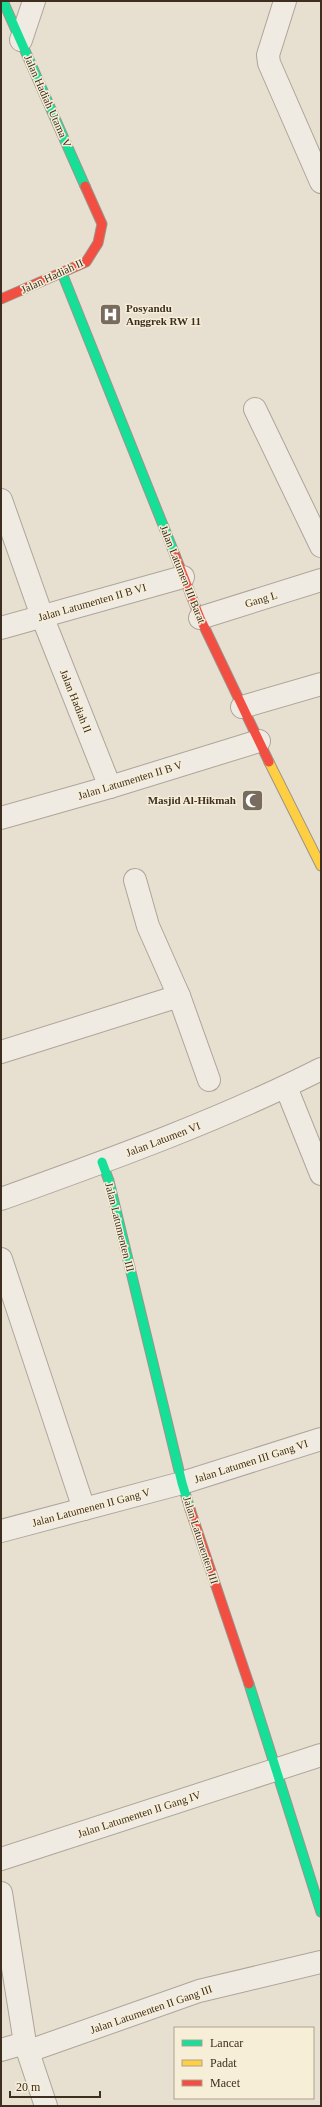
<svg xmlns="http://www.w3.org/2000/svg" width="322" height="2107" font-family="Georgia,serif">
	<rect width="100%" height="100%" fill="#e7e0d1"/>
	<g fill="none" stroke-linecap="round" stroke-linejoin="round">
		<defs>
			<g id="street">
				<path d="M285 1 268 55 269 63 321 182"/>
				<path d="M21 40 34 1"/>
				<path d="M255 409 321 546"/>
				<path d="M1 500 42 616 110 787"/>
				<path d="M200 618 321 580"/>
				<path d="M1 628 183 577"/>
				<path d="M242 707 321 684"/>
				<path d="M1 818 110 787 259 741"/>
				<path d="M135 880 148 926 179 996 209 1080"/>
				<path d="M1 1052 179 996"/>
				<path d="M286 1087 321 1174"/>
				<path d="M1 1199C109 1160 218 1121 321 1069"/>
				<path d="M1 1259 84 1509"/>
				<path d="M1 1531 182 1483 321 1439"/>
				<path d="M1 1859 321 1755"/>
				<path d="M1 1893 25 2043 46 2106"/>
				<path d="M1 2050 25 2043"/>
				<path d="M29 2051 199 1991 321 1962"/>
			</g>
			<g id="fast">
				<path d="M3 1 85 186"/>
				<path d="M62 273 175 555"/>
				<path d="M102 1162 109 1181 182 1483 190 1509"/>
				<path d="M249 1684 321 1912"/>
			</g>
			<path id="slow" d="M269 762 321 866"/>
			<g id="jam">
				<path d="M1 299 86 262 98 243 102 224 85 186"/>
				<path d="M175 555 200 618 269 762"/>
				<path d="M190 1509 249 1684"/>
			</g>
		</defs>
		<use href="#street" stroke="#ada599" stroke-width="24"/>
		<use href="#fast" stroke="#9c958a" stroke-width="11"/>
		<use href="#slow" stroke="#9c958a" stroke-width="11"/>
		<use href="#jam" stroke="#9c958a" stroke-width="11"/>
		<use href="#street" stroke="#efebe3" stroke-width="22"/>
		<use href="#fast" stroke="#16e098" stroke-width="9"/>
		<use href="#slow" stroke="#ffcf43" stroke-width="9"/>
		<use href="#jam" stroke="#f24e42" stroke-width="9"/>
	</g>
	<defs>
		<symbol id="hospital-square" viewBox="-11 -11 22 22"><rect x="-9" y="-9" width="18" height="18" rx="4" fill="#786c5e" stroke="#f7eed8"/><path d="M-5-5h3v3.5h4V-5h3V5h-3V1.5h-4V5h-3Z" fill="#fff"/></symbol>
		<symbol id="mosque-square" viewBox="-11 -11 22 22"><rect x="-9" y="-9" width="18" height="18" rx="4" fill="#786c5e" stroke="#f7eed8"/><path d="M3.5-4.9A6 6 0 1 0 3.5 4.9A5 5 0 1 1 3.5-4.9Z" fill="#fff"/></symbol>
	</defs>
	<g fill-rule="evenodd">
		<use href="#hospital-square" x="98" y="302" width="25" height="25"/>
		<use href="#mosque-square" x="240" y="788" width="25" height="25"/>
	</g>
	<g text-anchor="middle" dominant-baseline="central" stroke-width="3" stroke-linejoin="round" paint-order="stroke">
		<g font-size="11" fill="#3d2e20" stroke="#f7eed8">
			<text transform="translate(48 101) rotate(66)">Jalan Hadiah Utama V</text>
			<text transform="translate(52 276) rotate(-25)">Jalan Hadiah II</text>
			<text transform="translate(183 574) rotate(68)">Jalan Latumen III Barat</text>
			<text transform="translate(261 599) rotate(-17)">Gang L</text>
			<text transform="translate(92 602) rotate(-16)">Jalan Latumenten II B VI</text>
			<text transform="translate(76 701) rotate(68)">Jalan Hadiah II</text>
			<text transform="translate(130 780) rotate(-17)">Jalan Latumenten II B V</text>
			<text transform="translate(163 1139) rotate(-21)">Jalan Latumen VI</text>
			<text transform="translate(120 1227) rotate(76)">Jalan Latumenten III</text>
			<text transform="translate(251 1461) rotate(-18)">Jalan Latumen III Gang VI</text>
			<text transform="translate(91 1507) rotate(-15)">Jalan Latumenen II Gang V</text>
			<text transform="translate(201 1540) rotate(72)">Jalan Latumenten III</text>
			<text transform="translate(139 1814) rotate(-18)">Jalan Latumenten II Gang IV</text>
			<text transform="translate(151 2009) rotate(-19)">Jalan Latumenten II Gang III</text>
		</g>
		<g font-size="11" font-weight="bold" fill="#3d2e20" stroke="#f7eed8" text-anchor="start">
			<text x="126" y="308">Posyandu<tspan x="126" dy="13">Anggrek RW 11</tspan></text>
			<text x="236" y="800" text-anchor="end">Masjid Al-Hikmah</text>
		</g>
	</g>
	<rect width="322" height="2107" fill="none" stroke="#3d2e20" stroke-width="4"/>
	<rect x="174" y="2027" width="140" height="72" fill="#f7eed8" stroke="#ada18e"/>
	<rect x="182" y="2040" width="20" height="6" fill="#16e098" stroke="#ada18e"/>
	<text x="210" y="2047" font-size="12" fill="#3d2e20">Lancar</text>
	<rect x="182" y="2060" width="20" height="6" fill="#ffcf43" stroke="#ada18e"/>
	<text x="210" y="2067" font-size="12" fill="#3d2e20">Padat</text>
	<rect x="182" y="2080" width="20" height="6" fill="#f24e42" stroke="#ada18e"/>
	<text x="210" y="2087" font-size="12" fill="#3d2e20">Macet</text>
	<path d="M10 2091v6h90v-6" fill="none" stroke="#3d2e20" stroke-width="2"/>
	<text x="16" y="2091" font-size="12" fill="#3d2e20" stroke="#f7eed8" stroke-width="3" paint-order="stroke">20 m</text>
</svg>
